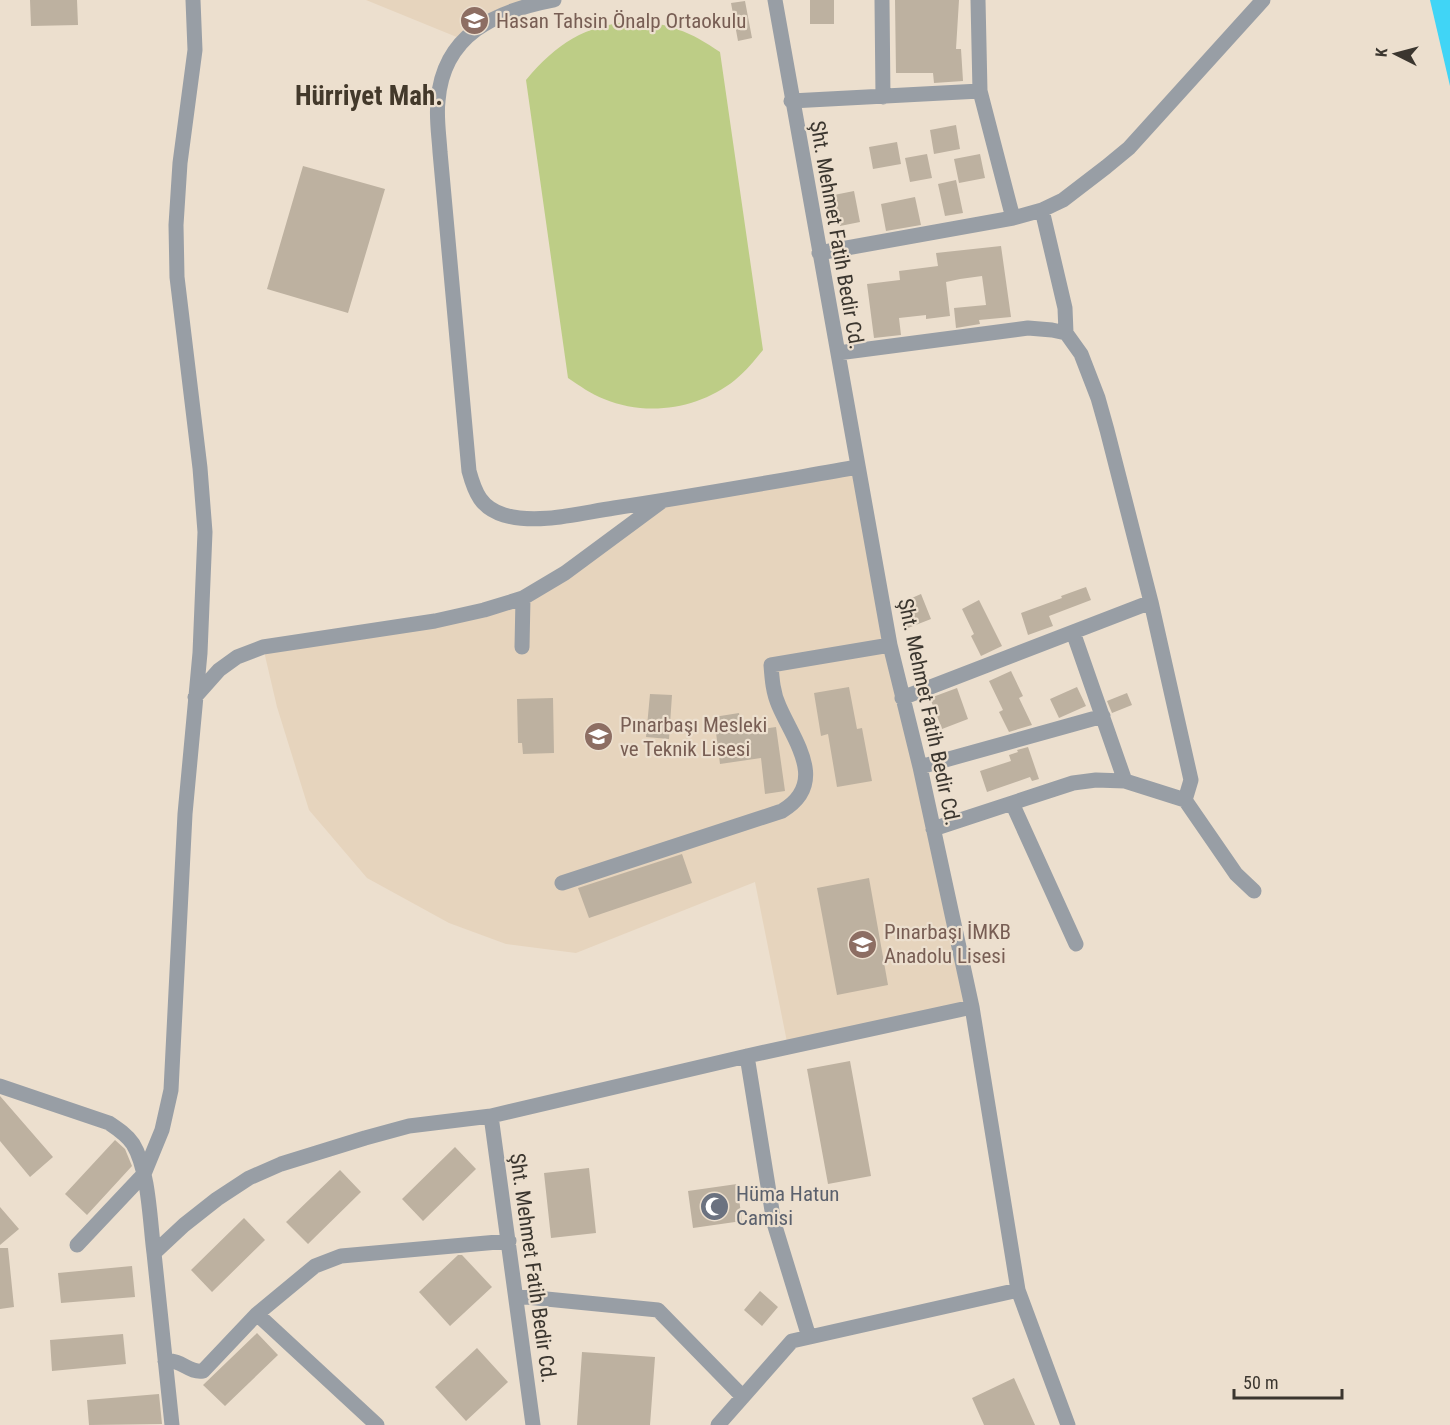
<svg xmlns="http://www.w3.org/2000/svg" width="1450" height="1425" viewBox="0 0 1450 1425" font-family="'Roboto Condensed',sans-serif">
  <rect width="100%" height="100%" fill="#ecdfce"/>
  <path fill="#e6d4bd" d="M366,0H554L464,40Z
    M858,467L972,1007L788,1047L755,882L576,953L506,944L449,923L367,878L309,810L277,707L263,647L523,598L661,501Z"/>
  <path fill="#bdcd86" d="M633,21C669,23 691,32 720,52L763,350C754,361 746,371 735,380C699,409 647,417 604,399C591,394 580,386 568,378L526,80C557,43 584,26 633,21Z"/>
  <path fill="#40d5f6" d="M1430,0H1450V86Z"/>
  <path fill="#bdb1a0" d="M30,0H77L78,25L31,26Z
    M810,0H834V24H810Z
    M895,0H959L956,49H961L963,81L934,83L933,73H896Z
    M745,1L752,38L738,41L731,3Z
    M956,125L960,149L934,154L930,130Z
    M897,142L901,164L873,169L869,147Z
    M927,154L932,178L910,182L905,158Z
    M980,154L985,178L959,183L954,159Z
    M303,166L385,189L348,313L267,289Z
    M956,180L963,213L945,216L938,184Z
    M854,191L860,222L840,226L834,195Z
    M915,197L921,225L886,231L881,204Z
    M1001,246L1011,317L979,320L980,324L956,328L954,308L986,305L982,276L960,279L946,282L950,316L926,319V315L899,318L901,335L874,338L867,284L900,280L899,271L938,266L936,253Z
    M1086,587L1091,600L1049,616L1053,626L1028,635L1021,613L1062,598L1061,596Z
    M921,594L931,619L908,628L898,604Z
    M979,600L1002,646L981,656L971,636L974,634L962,609Z
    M1011,671L1023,696L1019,698L1032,725L1009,732L999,712L1003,710L989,681Z
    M849,687L857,729L862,728L872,781L837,787L828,734L821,736L814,693Z
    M1077,687L1086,706L1059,718L1050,699Z
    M957,688L968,719L942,729L930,698Z
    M1127,693L1132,705L1112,713L1107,701Z
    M650,694L672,695L669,739L646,737Z
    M553,698L554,753L523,754L522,743H518L517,699Z
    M739,713L741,732L776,727L785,791L765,794L761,758L720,764L714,717Z
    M1028,747L1039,779L1032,781L1030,777L987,792L980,771L1011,761L1009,755L1018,752L1017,750Z
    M682,854L692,883L589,918L578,888Z
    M869,878L888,985L837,995L817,888Z
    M850,1061L871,1176L828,1184L807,1069Z
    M0,1096L53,1157L30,1177L0,1141Z
    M115,1140L125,1149L132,1166L87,1215L65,1194Z
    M455,1147L476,1169L423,1221L402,1199Z
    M589,1168L596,1233L551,1238L544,1173Z
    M340,1170L361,1192L308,1244L286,1222Z
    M737,1184L742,1221L693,1228L688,1191Z
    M0,1207L19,1229L0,1245Z
    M244,1218L265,1240L212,1292L191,1270Z
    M0,1248H8L14,1307L0,1309Z
    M458,1255H462L492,1287L450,1326L419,1292Z
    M132,1266L135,1297L61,1303L58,1273Z
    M760,1291L778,1307L762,1326L744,1310Z
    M257,1333L278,1355L225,1406L203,1385Z
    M123,1334L126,1364L52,1371L50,1340Z
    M477,1348L508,1382L466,1421L435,1387Z
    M582,1352L655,1357L650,1425H577Z
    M1014,1378L1035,1425H984L972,1398Z
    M159,1394L162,1424L89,1425L87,1400Z"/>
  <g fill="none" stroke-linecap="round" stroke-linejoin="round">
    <path stroke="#989ea5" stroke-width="15" d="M554,0C496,11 443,34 438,101C436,117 439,135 440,152L469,471C475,493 481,508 504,515C538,525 580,513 614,508C695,496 777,481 858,467
      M775,0L890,645L920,767L972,1007L1018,1290L1068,1425
      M882,0L883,97
      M978,0L980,91L1013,218
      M791,101L980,91
      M1042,210L1065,308L1066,333
      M819,253L1013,218L1042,210L1063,200L1106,167L1129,148L1263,0
      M838,353L1028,328L1052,330L1066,333L1081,354L1098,398L1107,430L1151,602L902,698
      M1151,602L1191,780L1185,800
      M1073,632L1125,781
      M522,647L523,598
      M195,697L219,670L237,657L263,647L435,621L484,610L523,598L565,573L661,502
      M920,767L1103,716
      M1012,803L1076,944
      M933,829L1073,783L1096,780L1125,781L1185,800L1236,874L1254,891
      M562,883L782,811C829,783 794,741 779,706C773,693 772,679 771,665L890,645
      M747,1056L774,1223L809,1337
      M0,1086L109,1123C118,1129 127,1135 133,1144C149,1170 150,1223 154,1253
      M491,1116L533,1425
      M77,1245L144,1174L162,1130L171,1090L185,814L200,653L205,532L200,468L177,277L176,225L180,163L195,50L193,0
      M516,1296L658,1310L743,1397
      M165,1361C182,1359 188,1373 203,1371L257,1314
      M172,1425L154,1253L184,1225L217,1199L249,1178L281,1164L365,1138L409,1126L491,1116L747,1056L972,1007
      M377,1425L257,1314L315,1266L341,1256L509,1241
      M718,1425L792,1341L1018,1290"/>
  </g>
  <defs>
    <symbol id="school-disc" viewBox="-11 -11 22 22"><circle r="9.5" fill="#8d6e63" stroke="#ecdfce"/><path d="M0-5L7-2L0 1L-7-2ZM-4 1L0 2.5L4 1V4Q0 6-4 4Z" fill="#fff"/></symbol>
    <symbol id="mosque-disc" viewBox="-11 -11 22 22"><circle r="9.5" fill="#6b7280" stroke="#ecdfce"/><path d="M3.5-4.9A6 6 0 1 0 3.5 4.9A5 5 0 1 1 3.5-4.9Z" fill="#fff"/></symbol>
  </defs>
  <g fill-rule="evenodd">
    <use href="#school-disc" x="458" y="4" width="33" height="33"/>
    <use href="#school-disc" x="582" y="720" width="33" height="33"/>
    <use href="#school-disc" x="846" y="928" width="33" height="33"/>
    <use href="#mosque-disc" x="698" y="1190" width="33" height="33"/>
  </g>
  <g text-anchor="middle" stroke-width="4.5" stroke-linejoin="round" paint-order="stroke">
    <g font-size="21" fill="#785e54" stroke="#ecdfce" text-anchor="start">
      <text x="496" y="28">Hasan Tahsin Önalp Ortaokulu</text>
      <text x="620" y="732">Pınarbaşı Mesleki<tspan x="620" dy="24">ve Teknik Lisesi</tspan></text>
      <text x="884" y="939">Pınarbaşı İMKB<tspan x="884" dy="24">Anadolu Lisesi</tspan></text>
    </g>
    <g font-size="21" fill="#3b362f" stroke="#ecdfce">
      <text transform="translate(837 235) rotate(80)" y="7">Şht. Mehmet Fatih Bedir Cd.</text>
      <text transform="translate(929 712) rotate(78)" y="7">Şht. Mehmet Fatih Bedir Cd.</text>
      <text transform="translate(533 1268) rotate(82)" y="7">Şht. Mehmet Fatih Bedir Cd.</text>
    </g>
    <g font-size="21" fill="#5b616d" stroke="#ecdfce" text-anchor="start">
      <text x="736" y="1201">Hüma Hatun<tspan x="736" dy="24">Camisi</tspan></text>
    </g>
    <g font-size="27" font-weight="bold" fill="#43392b" stroke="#ecdfce">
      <text x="369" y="105">Hürriyet Mah.</text>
    </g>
  </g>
  <g transform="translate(1396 54) rotate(276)" stroke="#ecdfce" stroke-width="4.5" paint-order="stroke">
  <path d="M0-4.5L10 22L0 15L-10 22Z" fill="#3b362f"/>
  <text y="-9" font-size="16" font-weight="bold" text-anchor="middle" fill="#3b362f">K</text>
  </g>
  <path d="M1234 1389v9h108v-9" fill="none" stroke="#3b362f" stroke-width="3"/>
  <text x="1243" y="1389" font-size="18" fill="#3b362f" stroke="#ecdfce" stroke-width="4.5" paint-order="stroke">50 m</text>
</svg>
